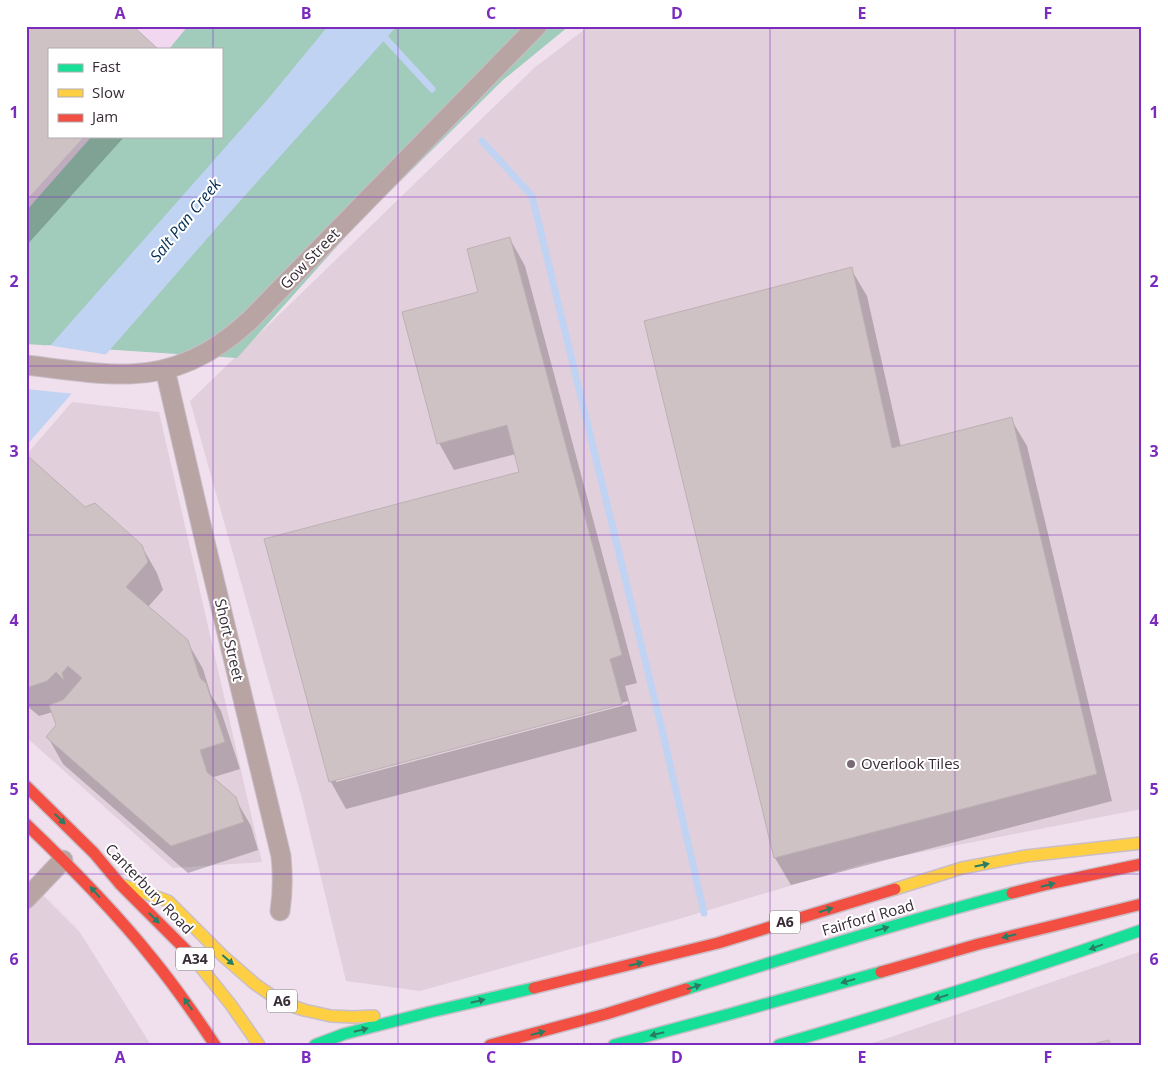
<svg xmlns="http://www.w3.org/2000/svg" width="1168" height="1071" viewBox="0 0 1168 1071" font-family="'Open Sans',sans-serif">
  <rect width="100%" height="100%" fill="#f0e0ee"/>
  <path fill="#f1d7ef" d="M26,26H178L186,29L169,49H49V136H92L26,211Z"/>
  <path fill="#e1cfdb" d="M589,26H1142V809L866,863L679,919L420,991L346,981L302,799L190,401L534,68Z
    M72,402L159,412L262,862L173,868L26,737V455Z
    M26,878L79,931L151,1045H26Z
    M1142,951V1045H866L885,1039Z"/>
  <path fill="#a1cbba" d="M188,26H569L503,80L356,225L237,358L26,344V211L92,136H221V49H169Z"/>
  <path fill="#c0d3f2" d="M328,26H397L232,210L26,446V373L268,99Z"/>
  <path fill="#f0e0ee" d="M47,345L109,355L75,394L26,389V369Z"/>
  <path fill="#0003" fill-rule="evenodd" d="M26,26L49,49V136H125L26,246Z
    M510,239L525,266L637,683L625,686L637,731L346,809L331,782L266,540L521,472L516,454L454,470L439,443L480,292ZM628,701L629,704L336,782V779Z
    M851,269L867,296L901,447L1011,419L1027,446L1112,801L791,885L775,858L646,322Z
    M26,462L85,508L141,545L157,573L163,590L148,607L187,641L203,669L211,695L221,711L240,769L214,777L215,781L235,798L251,826L258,850L188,873L63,764L48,737L58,725L53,712L39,716L26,705Z"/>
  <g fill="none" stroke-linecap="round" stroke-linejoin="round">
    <path stroke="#c0d3f2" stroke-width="7" d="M374,26L432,89
      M482,141L532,196L663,734L704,913"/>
  </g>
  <path fill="#cfc2c5" stroke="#bdb0b3" d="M26,26H133L158,49H49V136H85L26,201Z
    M510,237L622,655L610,659L622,704L329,782L264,539L519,472L507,425L437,444L402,312L478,292L467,249Z
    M852,267L892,448L1012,417L1097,774L774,858L644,321Z
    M29,457L85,507L95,503L142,545L148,562L126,587L188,640L200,678L206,683L225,742L200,750L207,772L236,797L244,822L171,846L46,737L56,725L49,705L63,700L82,678L68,666L62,673L64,680L56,672L47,681L26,688V460Z
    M1109,1040L1110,1045H1088Z"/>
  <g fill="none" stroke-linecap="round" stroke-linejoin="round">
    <defs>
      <path id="street" d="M26,365C60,369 96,375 130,374C176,373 217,351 250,320L537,26
        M165,369L206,546L281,856C283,876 283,892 280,911
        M26,899L63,860"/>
      <path id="fast" d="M686,989C794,955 902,922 1012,893
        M315,1045L344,1034L430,1012L534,988
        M614,1045L730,1014L881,972
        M779,1045C901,1010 1022,972 1142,930"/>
      <path id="slow" d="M120,884L168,901L223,956L255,984L274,997L292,1006L304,1010L331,1016L353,1017L374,1016
        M895,889L962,868L1026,856L1142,843
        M199,965L231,1005L259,1045"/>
      <path id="jam" d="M26,786L94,853L120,884L194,958L199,965
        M26,824C70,866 114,910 152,958C175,986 195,1015 215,1045
        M1012,893L1048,884L1142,864
        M881,972L979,944L1142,904
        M534,988L718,943L895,889
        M490,1045L606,1014L686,989"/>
    </defs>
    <use href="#street" stroke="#c9bec8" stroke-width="21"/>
    <use href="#fast" stroke="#c9bec8" stroke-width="14"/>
    <use href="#slow" stroke="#c9bec8" stroke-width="14"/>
    <use href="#jam" stroke="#c9bec8" stroke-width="14"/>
    <use href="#street" stroke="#b9a4a4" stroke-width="19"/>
    <use href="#fast" stroke="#16e098" stroke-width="11"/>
    <use href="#slow" stroke="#ffcf43" stroke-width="11"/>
    <use href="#jam" stroke="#f24e42" stroke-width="11"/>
  </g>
  <defs><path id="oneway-solid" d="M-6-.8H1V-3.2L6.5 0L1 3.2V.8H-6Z" transform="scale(1.25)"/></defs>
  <g fill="#287d62">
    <use href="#oneway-solid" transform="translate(60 819) rotate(45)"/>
    <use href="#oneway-solid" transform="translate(982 865) rotate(-11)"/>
    <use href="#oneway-solid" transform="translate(1048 885) rotate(-14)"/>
    <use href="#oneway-solid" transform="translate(95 892) rotate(-132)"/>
    <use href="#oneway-solid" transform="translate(826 910) rotate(-17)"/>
    <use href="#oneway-solid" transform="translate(154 918) rotate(45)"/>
    <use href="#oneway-solid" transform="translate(882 929) rotate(-16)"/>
    <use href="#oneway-solid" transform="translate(1009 936) rotate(166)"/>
    <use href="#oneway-solid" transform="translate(1096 947) rotate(160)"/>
    <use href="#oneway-solid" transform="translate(228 960) rotate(41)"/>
    <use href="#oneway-solid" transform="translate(636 964) rotate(-14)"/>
    <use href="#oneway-solid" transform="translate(848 981) rotate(164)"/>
    <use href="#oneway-solid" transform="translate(694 987) rotate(-18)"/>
    <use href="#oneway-solid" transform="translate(941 997) rotate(163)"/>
    <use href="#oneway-solid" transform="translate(478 1001) rotate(-13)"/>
    <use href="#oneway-solid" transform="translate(188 1004) rotate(-125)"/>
    <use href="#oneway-solid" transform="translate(361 1030) rotate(-14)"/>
    <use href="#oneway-solid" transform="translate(538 1033) rotate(-15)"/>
    <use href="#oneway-solid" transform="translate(657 1034) rotate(166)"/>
  </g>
  <path fill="none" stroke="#7b2cbf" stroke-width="1" stroke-opacity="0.55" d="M213,26V49M398,26V1045M584,26V1045M770,26V1045M955,26V1045M213,136V1045M26,197H1142M26,366H1142M26,535H1142M26,705H1142M26,874H1142"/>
  <circle fill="#786b76" stroke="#fff" stroke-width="2" cx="851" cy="764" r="5"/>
  <g text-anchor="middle" stroke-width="4" stroke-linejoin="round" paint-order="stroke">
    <g fill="#fff" stroke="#736b72" stroke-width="1">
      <rect x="770" y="910.5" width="30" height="23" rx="4"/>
      <rect x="176" y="947.5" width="38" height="23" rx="4"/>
      <rect x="267" y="989.5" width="30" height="23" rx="4"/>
    </g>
    <g font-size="14" font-weight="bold" fill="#372c36">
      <text x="785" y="927">A6</text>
      <text x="195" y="964">A34</text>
      <text x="282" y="1006">A6</text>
    </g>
    <g font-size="15" fill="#372c36" stroke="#fff">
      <text transform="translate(310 259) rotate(-46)" y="5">Gow Street</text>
      <text transform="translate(229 640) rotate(77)" y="5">Short Street</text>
      <text transform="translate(149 889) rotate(46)" y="5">Canterbury Road</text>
      <text transform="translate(868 918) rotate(-16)" y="5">Fairford Road</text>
    </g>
    <g font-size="15" fill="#372c36" stroke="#fff" text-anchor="start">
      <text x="861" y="769">Overlook Tiles</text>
    </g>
    <g font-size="16" font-style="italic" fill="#052f56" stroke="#fff">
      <text transform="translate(185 220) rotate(-51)" y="6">Salt Pan Creek</text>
    </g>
  </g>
  <rect width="1168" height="1071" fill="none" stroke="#ffffff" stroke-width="55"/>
  <rect x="48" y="48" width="175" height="90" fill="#ffffff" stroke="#afabaf"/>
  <rect x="58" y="64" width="25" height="8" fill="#16e098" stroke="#afabaf"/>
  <text x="92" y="72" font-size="15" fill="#372c36">Fast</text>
  <rect x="58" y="89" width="25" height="8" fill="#ffcf43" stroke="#afabaf"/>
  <text x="92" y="98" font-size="15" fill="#372c36">Slow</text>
  <rect x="58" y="114" width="25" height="8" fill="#f24e42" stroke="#afabaf"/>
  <text x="92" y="122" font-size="15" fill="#372c36">Jam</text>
  <rect x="28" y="28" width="1112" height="1016" fill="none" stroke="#7b2cbf" stroke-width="2"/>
  <g font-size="16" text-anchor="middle" font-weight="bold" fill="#7b2cbf">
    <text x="120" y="19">A</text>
    <text x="306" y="19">B</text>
    <text x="491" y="19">C</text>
    <text x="677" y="19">D</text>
    <text x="862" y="19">E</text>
    <text x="1048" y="19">F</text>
    <text x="14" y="118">1</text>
    <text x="1154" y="118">1</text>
    <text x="14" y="287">2</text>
    <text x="1154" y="287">2</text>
    <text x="14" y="457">3</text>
    <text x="1154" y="457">3</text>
    <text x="14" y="626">4</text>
    <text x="1154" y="626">4</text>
    <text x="14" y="795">5</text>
    <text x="1154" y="795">5</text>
    <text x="14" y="965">6</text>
    <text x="1154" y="965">6</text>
    <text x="120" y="1063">A</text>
    <text x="306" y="1063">B</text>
    <text x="491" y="1063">C</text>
    <text x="677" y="1063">D</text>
    <text x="862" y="1063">E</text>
    <text x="1048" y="1063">F</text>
  </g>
</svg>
